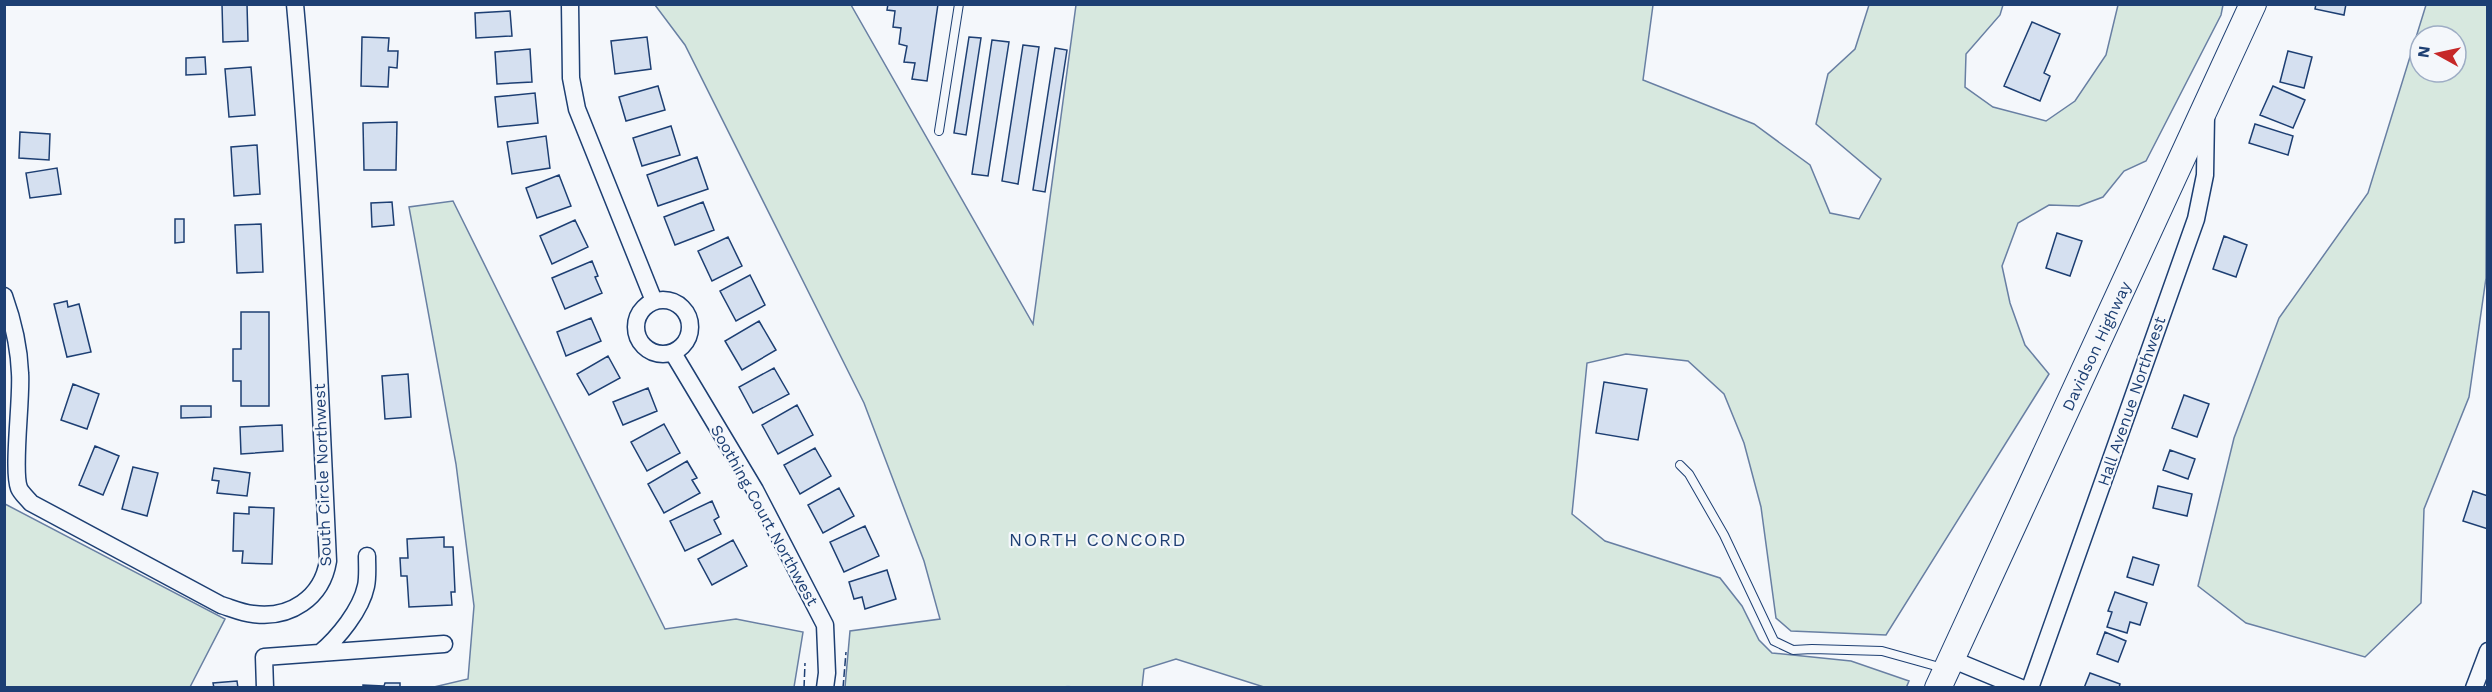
<svg xmlns="http://www.w3.org/2000/svg" width="2492" height="692" viewBox="0 0 2492 692" font-family="'Work Sans',sans-serif">
  <rect width="100%" height="100%" fill="#f4f7fb"/>
  <path fill="#d7e8df" stroke="#687fa3" stroke-width="1.5" fill-rule="evenodd" d="M655,5H851L1033,324L1076,5H1653L1643,80L1754,124L1810,165L1830,213L1859,219L1881,179L1816,124L1828,74L1855,49L1869,5H2003L2000,15L1966,54L1965,87L1993,107L2046,121L2075,101L2106,55L2118,5H2223L2221,15L2146,161L2124,171L2103,197L2079,206L2049,205L2018,223L2002,266L2010,303L2025,345L2049,374L1886,635L1791,631L1776,618L1761,507L1744,443L1724,394L1688,361L1626,354L1587,363L1572,514L1605,541L1720,578L1742,606L1759,640L1772,653L1851,661L1909,681L1906,688H1267L1176,659L1144,669L1142,687H845L850,631L940,619L924,561L864,403L685,45Z
    M2426,5H2487L2486,278L2469,397L2424,509L2421,603L2365,657L2246,623L2198,586L2234,438L2279,318L2368,193ZM2420,36H2456V72H2420Z
    M453,201L665,629L736,619L803,632L794,687H434L468,679L474,606L456,464L409,207Z
    M5,504L225,619L190,687H5Z"/>
  <g fill="none" stroke-linecap="round" stroke-linejoin="round">
    <path stroke="#bed0e5" stroke-width="5" d="M1067,688H1069"/>
  </g>
  <path fill="#d5e0f0" stroke="#1d3f73" stroke-width="1.5" d="M222,4H247L248,41L223,42Z
    M888,4H938L927,81L912,79L915,63L904,62L907,46L899,44L901,28L893,27L895,11L887,10Z
    M2316,4H2346L2344,15L2315,9Z
    M510,11L512,36L476,38L475,13Z
    M2032,22L2060,34L2044,73L2050,76L2040,101L2004,86Z
    M362,37L389,38L388,51H398L397,68L389,67L388,87L361,86Z
    M647,37L651,69L615,74L611,41Z
    M969,37L981,38L966,135L954,133Z
    M992,40L1009,42L988,176L972,174Z
    M1023,45L1039,47L1018,184L1002,181Z
    M1055,48L1067,50L1045,192L1033,190Z
    M530,49L532,82L497,84L495,52Z
    M2288,51L2312,57L2304,88L2280,82Z
    M205,57L206,74L186,75V58Z
    M251,67L255,115L229,117L225,69Z
    M658,86L665,110L626,121L619,97Z
    M2273,86L2305,100L2293,128L2260,115Z
    M535,93L538,123L498,127L495,97Z
    M397,122L396,170H364L363,123Z
    M2255,124L2293,136L2288,155L2249,143Z
    M671,126L680,155L642,166L633,138Z
    M20,132L50,134L49,160L19,158Z
    M546,136L550,168L512,174L507,142Z
    M257,145L260,194L234,196L231,147Z
    M697,157L708,189L658,206L647,175Z
    M57,168L61,194L30,198L26,173Z
    M559,175L571,206L537,218L526,188Z
    M392,202L394,225L372,227L371,203Z
    M703,202L714,230L675,245L664,217Z
    M175,219H184V242L175,243Z
    M575,220L588,247L552,264L540,236Z
    M261,224L263,272L237,273L235,225Z
    M2057,233L2082,241L2070,276L2046,268Z
    M2224,236L2247,245L2236,277L2213,269Z
    M728,237L742,266L712,281L698,251Z
    M592,261L598,276L595,277L602,293L565,309L552,278Z
    M750,275L765,305L736,321L720,291Z
    M67,301L68,307L79,304L91,352L67,357L54,304Z
    M241,312H269V406H241V381H233V349H241Z
    M591,318L601,341L566,356L557,332Z
    M759,321L776,350L742,370L725,341Z
    M608,356L620,378L589,395L577,374Z
    M774,368L789,394L753,413L739,387Z
    M408,374L411,417L385,419L382,376Z
    M1604,382L1647,389L1638,440L1596,433Z
    M73,384L99,394L87,429L61,420Z
    M648,388L657,411L623,425L613,402Z
    M2184,395L2209,404L2197,437L2172,428Z
    M797,405L813,435L778,454L762,425Z
    M181,406H211V417L181,418Z
    M664,424L680,453L647,471L631,442Z
    M282,425L283,451L241,454L240,427Z
    M95,446L119,456L103,495L79,485Z
    M815,448L831,476L800,494L784,465Z
    M2170,450L2195,459L2188,479L2163,470Z
    M687,461L697,478L692,480L700,493L664,513L648,484Z
    M133,467L158,473L147,516L122,509Z
    M214,468L250,473L247,496L217,493L219,481L212,480Z
    M2158,486L2192,494L2187,516L2153,508Z
    M839,488L854,516L823,533L808,505Z
    M2473,491L2488,496V529L2463,521Z
    M712,501L719,517L714,520L721,534L685,551L670,521Z
    M249,507L274,508L272,564L242,563L243,551H233L234,513L249,514Z
    M865,526L879,556L844,572L830,542Z
    M444,537V547H453L455,592H451L452,605L409,607L407,576H401L400,558H408L407,539Z
    M733,540L747,566L712,585L698,559Z
    M2133,557L2159,565L2153,585L2127,577Z
    M887,570L896,599L865,609L862,597L854,599L849,582Z
    M2115,592L2147,603L2140,625L2130,622L2127,633L2107,627L2112,612L2108,611Z
    M2105,632L2126,641L2118,662L2097,654Z
    M2090,673L2120,684L2119,688H2084Z
    M237,681L238,688H214L213,683Z
    M385,683H400V688H363V685L384,686Z"/>
  <g fill="none" stroke-linecap="round" stroke-linejoin="round">
    <defs>
      <path id="lane" d="M939,131L959,4
        M1680,465L1689,474L1724,535L1774,641L1793,650L1812,649L1882,651L1943,668"/>
      <path id="street" d="M570,4L571,78L577,109L654,301
        M4,296C13,321 19,347 20,373C22,398 12,470 19,488C21,493 27,498 31,503L221,605C231,608 242,613 253,614C290,619 322,598 328,561C319,376 312,190 295,4
        M636 327a27 27 0 1 1 54 0a27 27 0 1 1-54 0Z
        M673,353L755,490L825,625L827,673L825,688
        M320,653C338,638 361,610 366,586C368,577 367,566 367,556
        M1951,659L2021,688
        M265,688L264,657L444,644
        M2030,688L2196,219L2205,175L2206,115
        M2474,688L2488,651"/>
      <path id="primary" d="M1938,688L2253,4"/>
    </defs>
    <use href="#lane" stroke="#1d3f73" stroke-width="10"/>
    <use href="#street" stroke="#1d3f73" stroke-width="19"/>
    <use href="#primary" stroke="#1d3f73" stroke-width="28"/>
    <use href="#lane" stroke="#f4f7fb" stroke-width="8"/>
    <use href="#street" stroke="#f4f7fb" stroke-width="16"/>
    <use href="#primary" stroke="#f4f7fb" stroke-width="26"/>
    <path stroke="#1d3f73" stroke-width="1.5" stroke-dasharray="8 3" stroke-linecap="butt" d="M804,688L805,663
      M843,688L846,652"/>
  </g>
  <g text-anchor="middle" stroke-width="4.5" stroke-linejoin="round" paint-order="stroke">
    <g font-size="16" fill="#1d3f73" stroke="#f4f7fb">
      <text transform="translate(2096 346) rotate(-65)" y="6">Davidson Highway</text>
      <text transform="translate(2131 401) rotate(-71)" y="6">Hall Avenue Northwest</text>
      <text transform="translate(322 475) rotate(-92)" y="6">South Circle Northwest</text>
      <text transform="translate(765 515) rotate(61)" y="6">Soothing Court Northwest</text>
    </g>
    <g font-size="18" letter-spacing="1.5" fill="#1d3f73" stroke="#f4f7fb">
      <text x="1098" y="546">NORTH CONCORD</text>
    </g>
  </g>
  <rect width="2492" height="692" fill="none" stroke="#1d3f73" stroke-width="12"/>
  <g transform="translate(2438 54) rotate(278)"><circle r="28" fill="#f4f7fb" stroke="#9eadc5" stroke-width="1.5"/>
  <path d="M0-4.5L10 22L0 15L-10 22Z" fill="#c62828"/>
  <text y="-9" font-size="16" font-weight="bold" text-anchor="middle" fill="#1d3f73">N</text>
  </g>
</svg>
